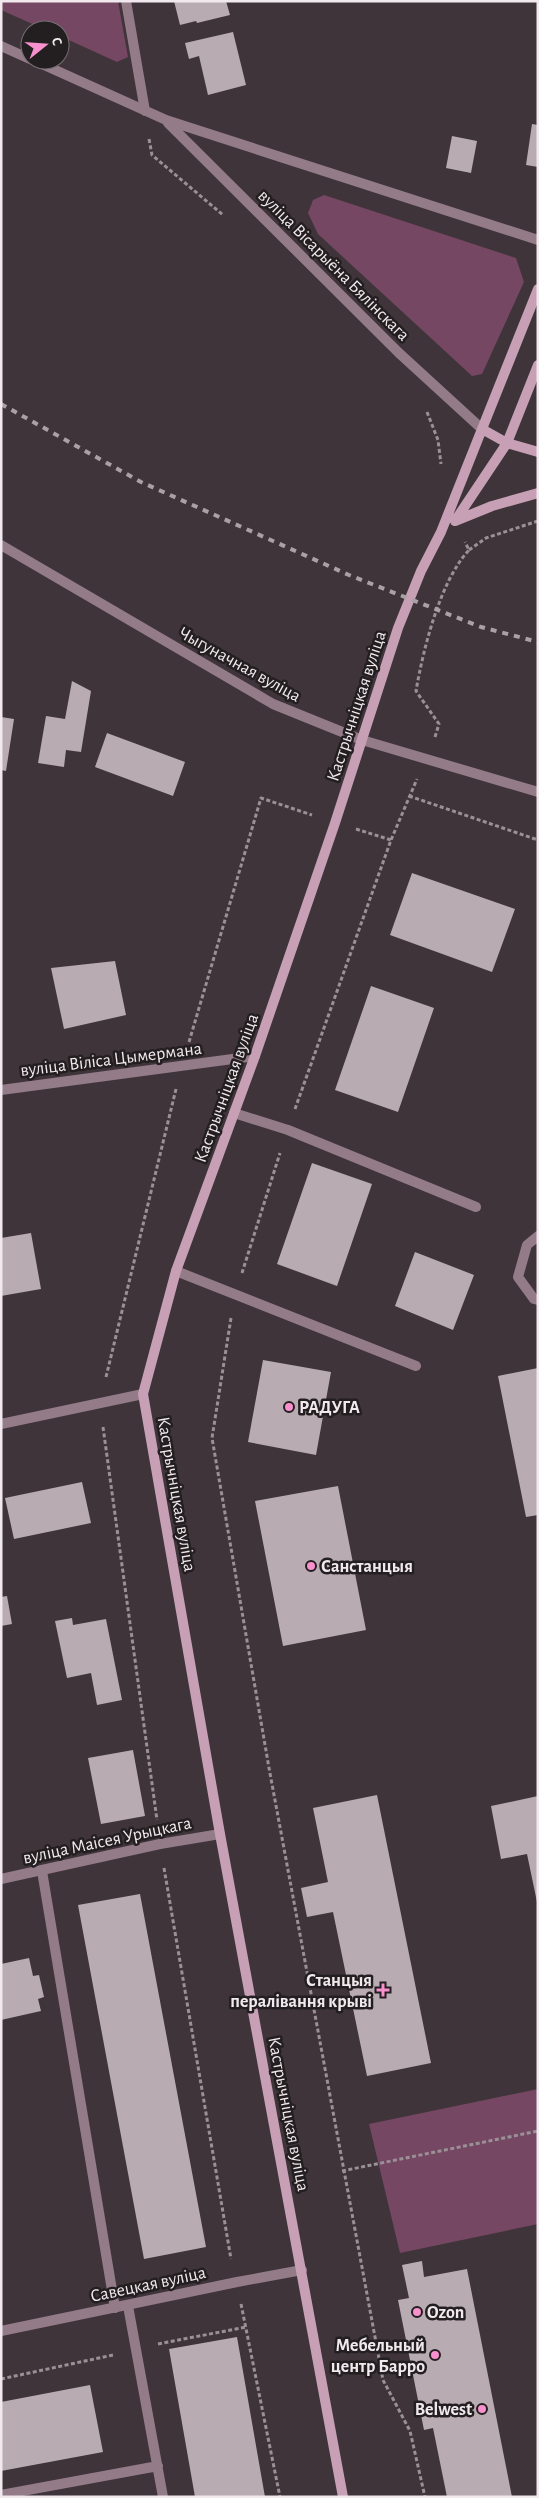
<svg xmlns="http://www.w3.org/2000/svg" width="539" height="2498" viewBox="0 0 539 2498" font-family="'Alegreya Sans',sans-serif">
  <rect width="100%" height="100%" fill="#3f343a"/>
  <path fill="#754762" d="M1,1H118L128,57L117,62L60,36V30H46L1,10Z
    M324,195L516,258L524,282L482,374L472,376L318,234L308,213L313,200Z
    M538,2089V2224L400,2253L369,2124Z"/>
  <path fill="#b9abb2" d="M174,1H226L230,15L197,23L196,21L180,25Z
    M233,32L246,85L208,95L199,56L189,59L185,43Z
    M532,124L538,125V167L526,165Z
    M452,136L477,141L471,173L446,168Z
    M72,681L91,691L81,752L66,750L64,767L38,763L46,716L65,719Z
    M1,717L14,719L6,771L1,770Z
    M107,733L185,762L173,796L95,767Z
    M412,873L515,909L492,972L390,935Z
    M115,961L126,1015L64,1029L51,968Z
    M371,986L434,1008L398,1112L335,1090Z
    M312,1163L372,1184L337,1286L277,1264Z
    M31,1233L41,1289L1,1296V1238Z
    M415,1252L474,1275L453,1330L395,1306Z
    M263,1360L331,1372L316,1455L248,1442Z
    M538,1368V1515L526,1517L498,1376Z
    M82,1482L91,1523L14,1539L5,1498Z
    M338,1486L366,1630L283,1646L255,1501Z
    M7,1596L12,1624L1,1626V1597Z
    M72,1618L73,1625L106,1619L122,1700L97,1705L91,1673L67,1678L55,1621Z
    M133,1750L145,1816L101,1824L88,1758Z
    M377,1795L431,2063L367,2076L333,1912L307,1917L301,1888L328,1882L313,1808Z
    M538,1796V1901L537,1902L527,1854L501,1859L491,1806Z
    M140,1894L206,2247L144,2259L78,1905Z
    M29,1958L33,1976L39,1975L44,1997L38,1999L41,2011L1,2020V1964Z
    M422,2261L424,2277L467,2269L512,2497H447L433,2428L424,2430L398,2300L409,2298L402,2265Z
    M237,2337L265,2497H195L169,2349Z
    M90,2385L103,2452L1,2471V2402Z"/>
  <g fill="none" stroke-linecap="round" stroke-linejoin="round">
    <path stroke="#9a9196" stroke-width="3" stroke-dasharray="4 2.5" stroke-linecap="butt" d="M149,139L152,155L223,215
      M427,412L438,440L441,464
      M469,550L486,538L538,521
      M435,737L439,724L416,691C423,650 440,581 469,550L465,542
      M409,796L538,840
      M356,829L391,840
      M189,1042L261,798L312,815
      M295,1109L391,840L417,779
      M242,1273L280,1153
      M231,1318L212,1438L269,1768L383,2380L410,2431L425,2497
      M106,1377L176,1089
      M103,1427L157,1820
      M164,1868L231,2259
      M342,2171L538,2131
      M241,2304L280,2497
      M158,2344L246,2327
      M1,2379L113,2355"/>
    <path stroke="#937b88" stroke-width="10" d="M234,1113L288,1130L476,1207
      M538,1236L527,1245L518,1277L534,1299L538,1300
      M176,1271L416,1366
      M42,1871L115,2308
      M128,2306L163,2497
      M1,2495L158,2466"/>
    <path stroke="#937b88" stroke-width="10" d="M126,1L145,111
      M1,46L30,59
      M33,60L166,120L538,240
      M168,123L399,353L482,429
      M1,545L273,704L362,740L538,792
      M1,1090L255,1056
      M1,1424L143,1394
      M1,1879L160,1844L220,1834
      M1,2331L237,2282L302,2270"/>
    <path stroke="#c7a0b5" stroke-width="10" d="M538,289L482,429L507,443L538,452
      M455,521L507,443L538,365
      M455,521L492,506L538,493
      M343,2497L220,1834L143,1394L176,1271L255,1056L335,823L398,628L421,571L441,532L482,429"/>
    <path stroke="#aaa1a6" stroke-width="4" stroke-dasharray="6 6" stroke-linecap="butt" d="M1,404L141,482L349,575L481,627L538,642"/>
  </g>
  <g fill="#f790cd" stroke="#231e20" stroke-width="2">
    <circle cx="289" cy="1407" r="5"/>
    <circle cx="311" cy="1566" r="5"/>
    <path d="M380.5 1982.5h5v5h5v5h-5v5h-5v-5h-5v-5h5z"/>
    <circle cx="417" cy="2312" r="5"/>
    <circle cx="435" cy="2355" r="5"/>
    <circle cx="482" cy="2409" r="5"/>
  </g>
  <g text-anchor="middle" stroke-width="5" stroke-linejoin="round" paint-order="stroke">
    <g font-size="18" fill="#f1e9ed" stroke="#231e20">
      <text transform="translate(334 265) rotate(45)" y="6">вуліца Вісарыёна Бялінскага</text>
      <text transform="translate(240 664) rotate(29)" y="6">Чыгуначная вуліца</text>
      <text transform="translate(356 706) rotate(-72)" y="6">Кастрычніцкая вуліца</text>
      <text transform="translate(111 1059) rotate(-7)" y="6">вуліца Віліса Цымермана</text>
      <text transform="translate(226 1088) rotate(-70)" y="6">Кастрычніцкая вуліца</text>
      <text transform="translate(177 1494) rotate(80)" y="6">Кастрычніцкая вуліца</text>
      <text transform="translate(107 1840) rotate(-12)" y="6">вуліца Маісея Урыцкага</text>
      <text transform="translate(289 2114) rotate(79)" y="6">Кастрычніцкая вуліца</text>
      <text transform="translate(148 2284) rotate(-12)" y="6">Савецкая вуліца</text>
    </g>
    <g font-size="18" font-weight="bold" fill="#f1e9ed" stroke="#231e20" text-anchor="start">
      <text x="299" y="1413">РАДУГА</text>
      <text x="321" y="1572">Санстанцыя</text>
      <text x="372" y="1986" text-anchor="end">Станцыя<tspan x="372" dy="21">пералівання крыві</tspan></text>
      <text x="427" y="2318">Ozon</text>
      <text x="425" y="2351" text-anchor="end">Мебельный<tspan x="425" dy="21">центр Барро</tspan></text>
      <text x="472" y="2415" text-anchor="end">Belwest</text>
    </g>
  </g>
  <rect width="539" height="2498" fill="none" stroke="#f1e9ed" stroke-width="5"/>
  <g transform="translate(45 45) rotate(73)"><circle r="24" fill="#231e20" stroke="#756f72"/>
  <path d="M0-4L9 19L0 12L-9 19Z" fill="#f790cd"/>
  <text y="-8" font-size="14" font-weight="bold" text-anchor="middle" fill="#f1e9ed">С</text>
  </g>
</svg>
